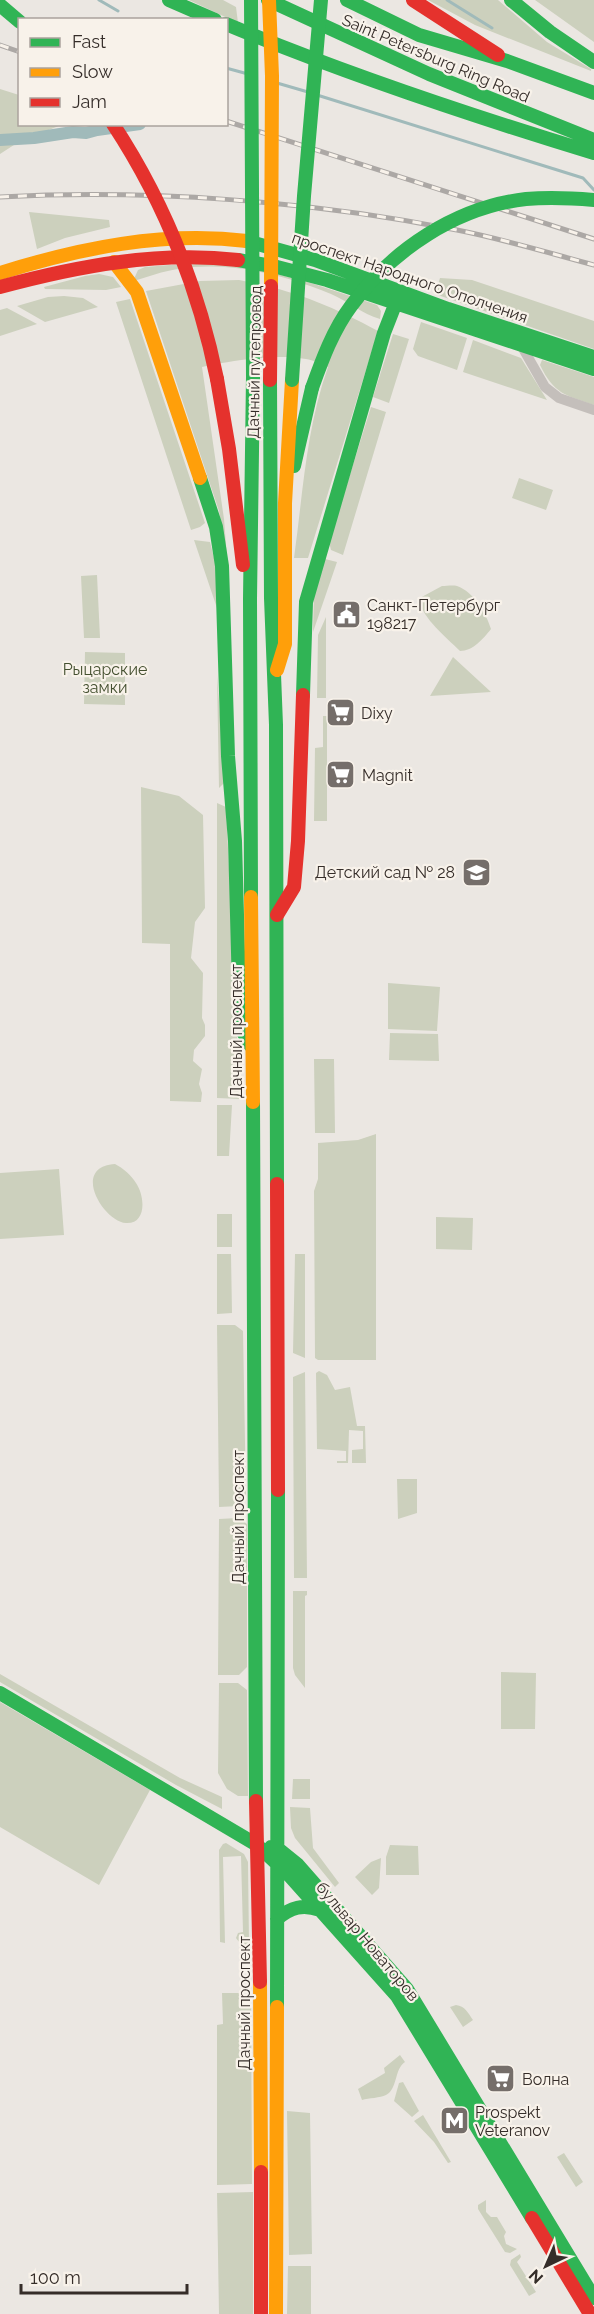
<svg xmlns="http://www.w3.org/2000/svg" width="594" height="2314" viewBox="0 0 594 2314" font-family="Raleway,sans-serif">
  <rect width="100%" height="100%" fill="#ebe7e2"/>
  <path fill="#ccd0bd" d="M189,0H223L236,7L238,23Z
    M428,0H498L547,42L591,69V71L475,25Z
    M535,0H594V42Z
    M0,89L19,95L20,124L61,125L17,143L0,154Z
    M29,212L109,220L110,227L65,238L37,249Z
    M194,263L240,264L314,284L377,305L381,311L380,319C362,314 348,301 331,294C283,274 230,261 178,269C163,271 148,277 133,281L138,270L145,267Z
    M99,274L113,277L121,287L106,290L45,289L44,287L85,276Z
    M440,278L472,280L594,321V349L435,294Z
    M239,280C293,290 330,305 378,331L308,558H294C303,493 306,429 328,367C321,364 313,360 306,359C277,353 230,361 202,367L224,519L227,557L219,511L146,291L200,281Z
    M64,296L83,298L98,307L45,322L17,306L48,297Z
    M130,299L205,523L200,527L191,530L116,302Z
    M7,308L37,324L0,336V310Z
    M421,322L467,338L457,370L418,356L413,349Z
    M393,334L409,339L389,403L373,397Z
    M473,340L521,358L547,400L463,372Z
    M542,360L594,377V405C565,395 554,394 540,365Z
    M371,407L386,412L343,555L331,550L329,542Z
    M519,478L553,490L546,510L512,498Z
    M194,540L210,542L216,566L218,611Z
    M325,559L337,562L313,632L314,592Z
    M97,575L100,638H84L81,576Z
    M442,586C446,586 453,585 457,586C474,592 486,613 491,629C483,639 473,651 460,651C444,635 425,621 418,599Z
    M326,617V698H317L318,635Z
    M85,652L125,653V705L84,704Z
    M453,657L491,692L430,696Z
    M217,675L225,782L219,788Z
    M323,716H327V821H314L315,748L323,747Z
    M141,787L179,796L203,815L205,908L195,922L191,958L203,973L202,1018L205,1025V1036L194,1050L193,1061L202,1069L199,1084L202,1093L201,1102L170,1101V944L142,943Z
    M217,803L226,807L240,1099L217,1098Z
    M388,983L440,987L437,1031L388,1029Z
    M390,1033L438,1034L439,1061L389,1060Z
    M314,1059H334L335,1133H315Z
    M217,1105H232L229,1156H217Z
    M376,1134V1360H318L315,1358L314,1191L318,1179V1143L358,1140Z
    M115,1164C123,1168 131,1175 136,1183C145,1196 147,1224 126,1223C104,1222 70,1167 115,1164Z
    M59,1169L64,1235L0,1239V1173Z
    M217,1214H232V1247H217Z
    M436,1217L473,1218L472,1250L436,1249Z
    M217,1254H231L232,1313L217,1314Z
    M295,1254H305V1358L293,1353Z
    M217,1325H235L243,1331L246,1498L239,1506L219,1507Z
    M319,1371L327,1375L335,1390L350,1387L357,1426H365L366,1463H352V1450L363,1449V1431L349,1430L348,1463H337V1461H346V1451L317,1449L316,1373Z
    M305,1372L307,1578H294L293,1377Z
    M397,1479H417V1513L398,1519Z
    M238,1518L247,1524V1667L239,1675H218L219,1519Z
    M293,1591H307V1595L305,1596V1688L295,1675L293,1668Z
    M501,1672L536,1673L535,1729H501Z
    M0,1674L180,1778L222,1797V1809L176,1785L0,1682Z
    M219,1683H238L247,1690L248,1796H238L227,1789L218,1773Z
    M0,1702L150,1790L99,1885L0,1827Z
    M293,1779H310V1799H292Z
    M290,1807L310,1808L313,1848L339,1883L335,1887L295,1838L291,1828Z
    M226,1843L244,1854L248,1862L249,1944C243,1948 240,1943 236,1938L238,1933L243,1932L241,1856L223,1857L225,1943L220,1942L219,1850L223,1844Z
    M390,1845L418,1846L419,1875H386V1857Z
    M381,1858L379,1888L372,1895L355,1877L371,1862Z
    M222,1993H240V2003L251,2004L252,2184L217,2185V2025L223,2024Z
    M456,2005C465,2006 468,2013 473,2020L463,2027L450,2007Z
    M400,2055L405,2062C394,2069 398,2089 386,2095C380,2098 369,2098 362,2100L358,2089L385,2073L384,2068Z
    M403,2082L419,2111L412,2117L394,2101L399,2083Z
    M287,2111L310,2113L312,2254L289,2255Z
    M423,2115L451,2162L448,2163L434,2142L414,2121Z
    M564,2153L583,2182L576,2187L557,2157Z
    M253,2192V2314H219L217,2193Z
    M486,2200V2212L491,2217H497L506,2232L504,2236L506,2244L517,2249L510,2253L505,2252L478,2209V2205Z
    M520,2254L521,2257L517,2262L536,2292L529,2296L510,2265L511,2260Z
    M288,2266H311V2314H287Z"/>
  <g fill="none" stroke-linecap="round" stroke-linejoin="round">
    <path stroke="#a0baba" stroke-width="3" d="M99,0L118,11
      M447,0L492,28
      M226,68L248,74
      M277,83L308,92
      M317,95L583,178L594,190"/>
    <path stroke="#a0baba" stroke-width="12" d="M0,140L34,138L73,132L86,133L97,130L140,124"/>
    <path stroke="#c4bfbb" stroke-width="10" d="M521,345L545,387L559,398L594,410"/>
    <path stroke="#30b455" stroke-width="14" d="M169,0L215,20
      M268,0L429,74L594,140
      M347,0L419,35L507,61L594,93
      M511,0L550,32L594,62
      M0,5L20,22
      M226,24C346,74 469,115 594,153
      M247,241L315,260L448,309L594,357
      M238,260L277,267L327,280L594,369
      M270,380L271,598L276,725L277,1184
      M294,466L312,388
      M200,478L216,527L222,566L228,756L235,841L239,989L242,1030L251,1046
      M303,695L306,602L384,333L400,292
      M251,897L250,599L253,377
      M253,1102L256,1801
      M0,1693L257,1845L289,1875L397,1996L532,2218
      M271,1847L277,1848L298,1865L407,1989L594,2298
      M277,1919C291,1907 303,1904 320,1910
      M277,2007L278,1490"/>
    <path stroke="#ff9f0a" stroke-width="14" d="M114,262L137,292L200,478
      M0,273C80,248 162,231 247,241
      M277,670L285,644V503L292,380
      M251,897L253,1102
      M260,1982L261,2172
      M276,2314L277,2007"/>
    <path stroke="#e5322d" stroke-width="14" d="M413,0L498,55
      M0,287C78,266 157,251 238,260
      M217,379L229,449L243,565
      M277,915L294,887L298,841L303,695
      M277,1184L278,1490
      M256,1801L260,1982
      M261,2172V2314
      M532,2218L590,2314"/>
    <defs>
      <path id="rail" d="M0,45L20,52
        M226,121L594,239
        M0,197C150,189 310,201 457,230C503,239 549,253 594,265"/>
    </defs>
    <use href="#rail" stroke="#aca8a5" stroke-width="5"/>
    <use href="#rail" stroke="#f8f2ea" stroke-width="3" stroke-dasharray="9" stroke-linecap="butt"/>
    <path stroke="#30b455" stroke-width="14" d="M251,0L253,377
      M292,380L304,196L321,0
      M312,388C322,360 333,330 351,306C392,250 456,207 526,199C549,197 571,198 594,200"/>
    <path stroke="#ff9f0a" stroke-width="14" d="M269,0L272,76L271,286"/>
    <path stroke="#e5322d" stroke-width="14" d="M113,124C165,203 198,286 217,379
      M270,380L271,286"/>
  </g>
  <defs>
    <symbol id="civic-square" viewBox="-11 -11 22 22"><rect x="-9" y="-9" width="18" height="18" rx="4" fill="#756e6a" stroke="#f8f2ea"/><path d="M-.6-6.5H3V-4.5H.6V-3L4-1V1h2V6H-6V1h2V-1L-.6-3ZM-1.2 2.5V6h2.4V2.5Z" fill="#fff"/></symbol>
    <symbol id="supermarket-square" viewBox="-11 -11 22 22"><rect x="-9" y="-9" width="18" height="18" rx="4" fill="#756e6a" stroke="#f8f2ea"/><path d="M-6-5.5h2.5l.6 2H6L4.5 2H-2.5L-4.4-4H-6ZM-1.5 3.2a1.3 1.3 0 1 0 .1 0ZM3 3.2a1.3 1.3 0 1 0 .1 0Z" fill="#fff"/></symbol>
    <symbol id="school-square" viewBox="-11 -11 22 22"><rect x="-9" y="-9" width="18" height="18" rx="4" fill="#756e6a" stroke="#f8f2ea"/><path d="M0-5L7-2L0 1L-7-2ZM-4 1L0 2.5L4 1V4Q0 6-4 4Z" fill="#fff"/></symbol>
    <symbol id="metro-square" viewBox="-11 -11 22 22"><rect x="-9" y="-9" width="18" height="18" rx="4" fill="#756e6a" stroke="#f8f2ea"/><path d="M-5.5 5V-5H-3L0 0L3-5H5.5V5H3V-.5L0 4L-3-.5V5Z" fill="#fff"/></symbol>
  </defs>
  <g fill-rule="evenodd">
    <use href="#civic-square" x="330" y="598" width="33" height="33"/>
    <use href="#supermarket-square" x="324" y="696" width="33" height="33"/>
    <use href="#supermarket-square" x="324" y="758" width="33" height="33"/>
    <use href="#school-square" x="460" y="856" width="33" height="33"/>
    <use href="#supermarket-square" x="484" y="2062" width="33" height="33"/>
    <use href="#metro-square" x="438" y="2104" width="33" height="33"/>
  </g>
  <g text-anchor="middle" stroke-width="4.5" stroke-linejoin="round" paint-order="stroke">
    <g font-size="16" fill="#352d29" stroke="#f8f2ea">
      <text transform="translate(436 58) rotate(23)" y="6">Saint Petersburg Ring Road</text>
      <text transform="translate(410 277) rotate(19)" y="6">проспект Народного Ополчения</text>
      <text transform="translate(254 362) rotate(-89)" y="6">Дачный путепровод</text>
      <text transform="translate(236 1031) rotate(-90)" y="6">Дачный проспект</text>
      <text transform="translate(238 1517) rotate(-90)" y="6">Дачный проспект</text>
      <text transform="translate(368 1941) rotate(50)" y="6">бульвар Новаторов</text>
      <text transform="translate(244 2003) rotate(-90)" y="6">Дачный проспект</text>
    </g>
    <g font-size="16" fill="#352d29" stroke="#f8f2ea" text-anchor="start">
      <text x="367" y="611">Санкт-Петербург<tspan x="367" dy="18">198217</tspan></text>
      <text x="361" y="719">Dixy</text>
      <text x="362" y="781">Magnit</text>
      <text x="455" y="878" text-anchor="end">Детский сад № 28</text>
      <text x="522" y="2085">Волна</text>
      <text x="475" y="2118">Prospekt<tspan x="475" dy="18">Veteranov</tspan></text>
    </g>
    <g font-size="16" fill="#445030" stroke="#f8f2ea">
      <text x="105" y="675">Рыцарские<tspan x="105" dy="18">замки</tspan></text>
    </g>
  </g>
  <rect x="18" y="18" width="210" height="108" fill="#f8f2ea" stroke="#aaa39d" stroke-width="1.5"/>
  <rect x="30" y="38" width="30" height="9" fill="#30b455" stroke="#aaa39d" stroke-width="1.5"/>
  <text x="72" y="48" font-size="18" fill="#352d29">Fast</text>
  <rect x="30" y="68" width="30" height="9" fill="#ff9f0a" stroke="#aaa39d" stroke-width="1.5"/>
  <text x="72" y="78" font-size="18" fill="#352d29">Slow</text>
  <rect x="30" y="98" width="30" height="9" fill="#e5322d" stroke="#aaa39d" stroke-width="1.5"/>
  <text x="72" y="108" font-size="18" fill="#352d29">Jam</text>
  <g transform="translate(546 2266) rotate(224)" stroke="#f8f2ea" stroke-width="4.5" paint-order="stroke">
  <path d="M0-4.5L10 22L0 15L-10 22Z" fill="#352d29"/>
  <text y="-9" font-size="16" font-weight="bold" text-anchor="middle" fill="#352d29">N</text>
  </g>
  <path d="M21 2284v9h166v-9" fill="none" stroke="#352d29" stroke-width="3"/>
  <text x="30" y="2284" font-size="18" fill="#352d29" stroke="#f8f2ea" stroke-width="4.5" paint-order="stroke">100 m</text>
</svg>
